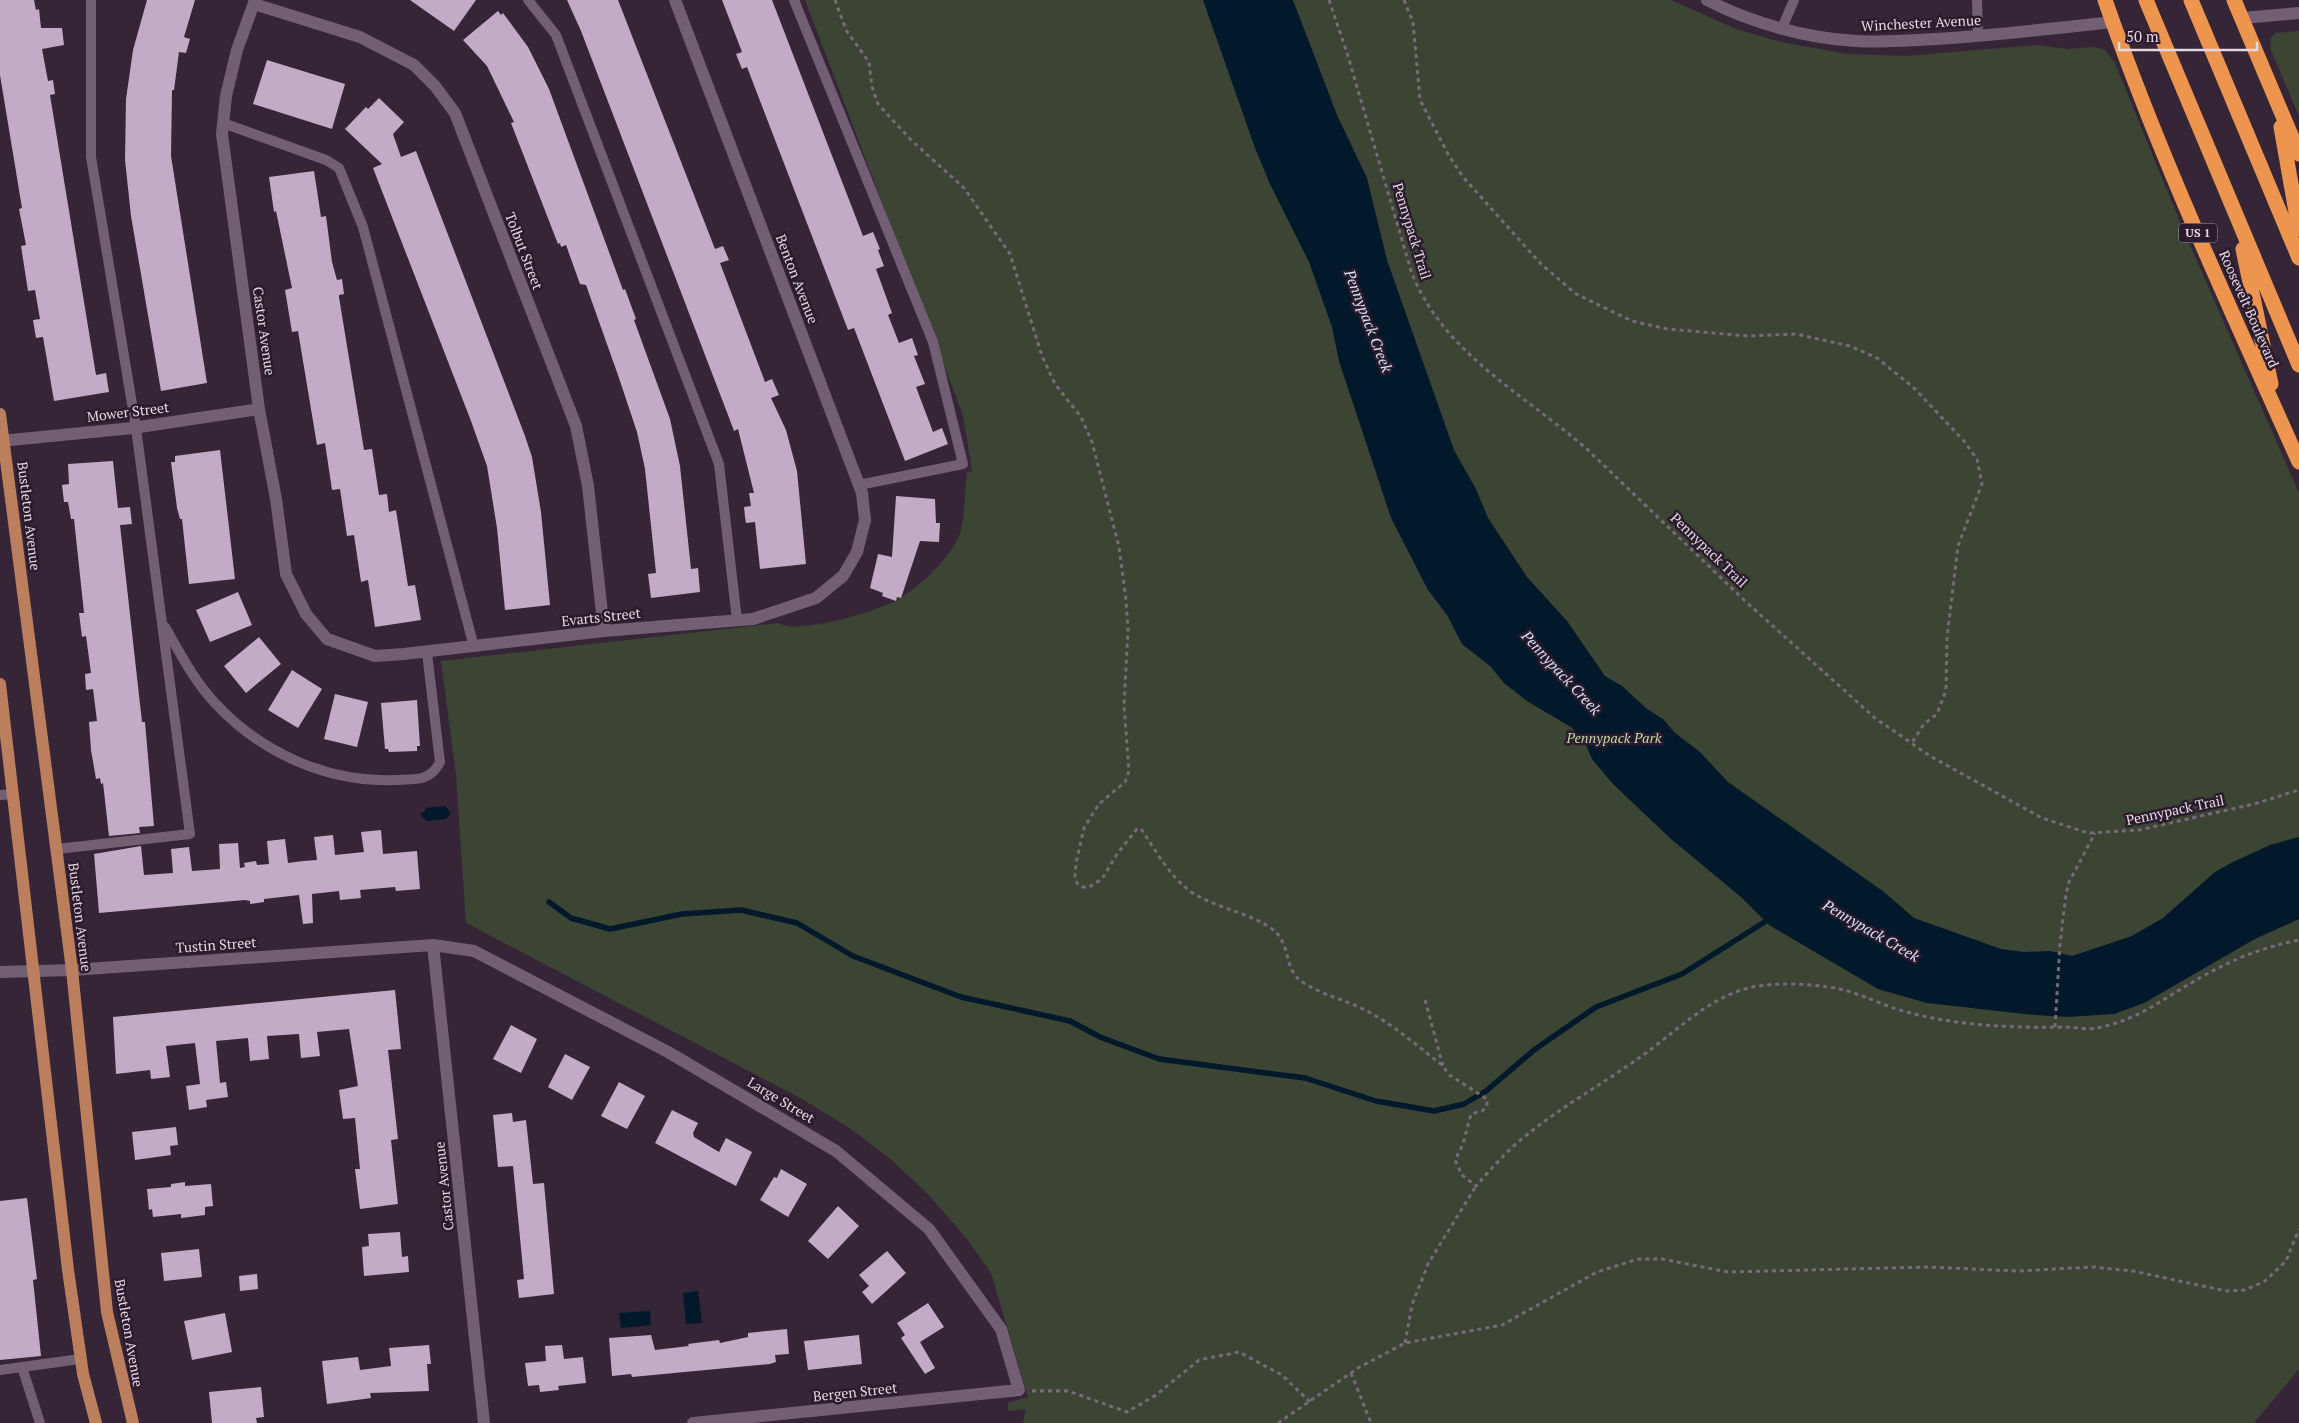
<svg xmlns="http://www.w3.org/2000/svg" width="2299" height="1423" viewBox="0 0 2299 1423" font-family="'PT Serif',serif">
  <rect width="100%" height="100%" fill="#352537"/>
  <path fill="#3c4433" d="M805,0H1671L1736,29L1781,42L1847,54L1906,56L2038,45L2067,49L2092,47L2104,49L2114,61L2185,234L2299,493V1369L2254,1423H1023L1026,1409L1008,1411V1403L1028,1397L991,1273L967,1239L927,1193L889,1158L851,1129L802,1099L466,923L456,775L441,661L778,623C798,635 874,612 895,601C918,588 945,563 957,540C966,523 964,492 967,472L972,471L963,415Z
    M2299,31V116L2270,48L2271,38L2275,33Z"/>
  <path fill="#02182b" d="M1203,0H1293L1337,115L1367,178L1387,260L1454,450L1476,489L1488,518L1527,577L1567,621L1605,676L1622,686L1647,709L1663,719L1675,733L1700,752L1728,782L1884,892L1914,918L2001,949L2024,952L2050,951L2072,956L2132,936L2163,918L2215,872L2233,862L2270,845L2299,837V919L2253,940L2144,1003L2114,1014L2068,1017L2035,1015L1927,1003L1878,989L1769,925L1741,897L1671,839L1613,784L1592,759L1584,741L1571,727L1527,701L1504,683L1490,666L1462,644L1447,615L1428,590L1391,518L1339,361L1332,327L1309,262L1270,184L1255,148Z
    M445,806L451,813L446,819L427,821L421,816V812H424L426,808Z
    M698,1291L702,1323L686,1324L683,1293Z
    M650,1311L651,1325L621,1328L619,1313Z"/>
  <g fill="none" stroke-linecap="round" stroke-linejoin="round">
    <path stroke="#02182b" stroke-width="5.5" d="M549,902L571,918L610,929L682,914L741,910L797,923L853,956L961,997L1070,1021L1100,1037L1159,1059L1305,1078L1376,1101L1434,1111L1464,1104L1486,1091L1534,1050L1596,1007L1682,974L1771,918"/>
  </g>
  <path fill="#c3abc8" d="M0,0H34L36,10L39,9L41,28H62L64,45L42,49L48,81L53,80L55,94L50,95L96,375L106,373L109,392L54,401L43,337L36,338L33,320L40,319L35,290L28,291L21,246L26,245L19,209L22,208L0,75Z
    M147,0H195L184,37L190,39L186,53L179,52L174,90H172L171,156L207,383L161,391L131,216L125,160L126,99L133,50Z
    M410,0H476L454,31Z
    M567,0H618L715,249L723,246L729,260L720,263L765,382L772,379L779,395L771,398L786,430L797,471L806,564L760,569L755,522L746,523L745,517L744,507L751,506L749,493H754L738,429L734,431L728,415L581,31Z
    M722,0H772L863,236L873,232L880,249L878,250L884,266L876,269L892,313L888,315L899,343L912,338L918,355L914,356L925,384L916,387L933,432L942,428L948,444L905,461L854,328L848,330L747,67L742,69L736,54L742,52Z
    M498,11L501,15L503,13L528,47L549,89L623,290L625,289L636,319L634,320L670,419L680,466L691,569L698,568L700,592L651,598L648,574L656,573L645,469L637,432L619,378L586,285L580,284L566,245L561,247L560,243L558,244L511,123L514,122L487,66L463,40Z
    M267,60L345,84L332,129L253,104Z
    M379,98L404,122L393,134L401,157L416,151L525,436L532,457L541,512L550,605L505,610L497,528L487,466L471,421L373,168L382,164L345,129L366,107L368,109Z
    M314,171L321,217L326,216L332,262L337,280L342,279L344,294L339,295V297L364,450L372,449L379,495L387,494L389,512L396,510L408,586L415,585L421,620L375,627L368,580L361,582L354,535L347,536L340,489L332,490L325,443L317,445L298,331L292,332L285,290L292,288L276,211L274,212L269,177Z
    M220,450L235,579L189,584L182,519H180L177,508L171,462H175V456Z
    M113,461L118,508L130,507L132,524L120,525L142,722H145L154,826L139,827L140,833L109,836L103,783L101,784L100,778L96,779L91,750L89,722L97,721L93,689L86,690L85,674L91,673L86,636L82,637L79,613H84L74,519H71L68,502H64L62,485L69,484L68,464Z
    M896,496L935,499L936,523H940L939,542L920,541L901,598L897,597L896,601L882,596L883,593L870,588L878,554L892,557Z
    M238,592L252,625L210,642L196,610Z
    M259,637L281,664L246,693L224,666Z
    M292,670L322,689L298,728L268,710Z
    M335,694L368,702L357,747L324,739Z
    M417,700L420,746H417V751L389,752L388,749H385L381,703Z
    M381,830L383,854L417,851L420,889L396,891L395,887L360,890L361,898L340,900L339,891L312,894L313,923L303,924L299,895L264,899V902L250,904V901L245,900L99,913L94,854L141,846L144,875L173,873L171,849L189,847L192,871L220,869L219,844L238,843L240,868L245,867L244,863L256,861L257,865L269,864L267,841L285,839L288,863L303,861L317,860L314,837L333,835L335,855L364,852L361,832Z
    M395,990L401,1049L388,1050L398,1139L391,1140L398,1204L360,1209L355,1169H360L355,1118L343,1119L339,1090L358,1086L349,1029L317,1032L320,1056L301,1058L299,1034L267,1036L269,1059L250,1061L248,1038L216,1041L220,1083L226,1082L228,1097L206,1100L207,1107L189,1110L186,1086L200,1084L195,1043L166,1046L170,1077L151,1079L150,1070L116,1074L113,1017Z
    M511,1025L537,1039L521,1073L493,1059Z
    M565,1054L590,1067L572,1100L548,1087Z
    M619,1082L645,1096L627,1129L601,1116Z
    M672,1110L698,1123L693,1133L694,1137L719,1152L726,1138L752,1152L736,1186L655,1143Z
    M512,1113L513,1122L526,1120L533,1184L544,1183L554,1294L519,1298L517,1280L524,1279L513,1166L498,1167L493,1115Z
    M176,1127L178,1145L170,1146L171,1155L135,1160L132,1132Z
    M781,1169L807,1184L788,1217L760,1200L774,1177L777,1178Z
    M185,1182V1186L211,1184L213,1206L205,1207V1215L181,1218V1214L153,1217L152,1209L149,1210L147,1189L171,1187V1184Z
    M27,1198L37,1279L33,1280L41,1356L0,1360V1201Z
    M838,1206L859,1226L828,1259L808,1241Z
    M400,1232L402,1257L408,1256L409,1272L364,1276L362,1247L369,1246L368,1234Z
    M199,1249L202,1277L164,1281L161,1253Z
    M887,1251L906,1273L872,1304L862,1292L869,1286L859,1275Z
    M257,1274L258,1289L240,1291L239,1276Z
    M928,1303L944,1327L920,1342L935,1368L925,1374L901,1338L905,1335L897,1323Z
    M225,1313L232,1352L192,1360L184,1321Z
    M787,1329L789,1354L775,1355L776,1362L770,1364L632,1377L631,1374L612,1376L609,1338L651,1335L655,1350L689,1346L688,1344L719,1340L720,1343L748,1337V1333Z
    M859,1335L862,1364L808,1370L804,1341Z
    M429,1345L431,1364H427L429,1391L370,1393L371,1398L327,1404L322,1361L358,1357L360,1370L391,1366L389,1348Z
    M562,1345L564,1359L583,1357L586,1383L558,1386L559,1390L540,1392L539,1385L528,1386L525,1363L546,1361L545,1346Z
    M261,1387L264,1417L256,1418L257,1423H212L209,1392Z"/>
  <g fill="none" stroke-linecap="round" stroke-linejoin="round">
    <path stroke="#786a7a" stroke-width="3" stroke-dasharray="4 4" stroke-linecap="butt" d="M835,0L846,30L869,62L872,87L878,104L910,139L964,188L1010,254L1042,356L1055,384L1081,417L1092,442L1119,547L1126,600L1128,629L1124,706L1129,771L1125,782L1099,804L1084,828L1076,863L1075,876L1077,883L1082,887H1089L1102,879L1117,854L1137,829H1141C1157,852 1171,880 1196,895C1220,909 1250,913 1272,929C1292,944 1283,968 1301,981C1319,994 1339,998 1359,1007C1391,1022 1416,1045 1443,1066L1448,1074L1487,1099V1106L1482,1111L1471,1114L1463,1144L1455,1160L1462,1175L1476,1186C1492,1168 1508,1149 1528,1134C1564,1105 1604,1083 1642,1056C1674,1033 1703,1003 1741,990C1767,982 1801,983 1828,987C1856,990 1879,1005 1907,1012C1958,1026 2014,1028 2066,1027C2074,1027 2082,1029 2089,1029C2135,1024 2166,996 2205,975C2236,958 2264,947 2299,940
      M1329,0L1347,53L1412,274C1446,356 1526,395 1589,451L1744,600L1875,718L1930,756L2042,818L2088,833L2139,830L2254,804L2299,790
      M1404,0L1413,22L1420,100L1448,154L1463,177L1541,264L1576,294L1632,321L1667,329L1748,336L1796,334L1850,346L1877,358L1913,387L1964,441L1977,459L1982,484L1958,546L1947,638L1946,690L1937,714L1924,724L1911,744
      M1425,1000L1443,1066
      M2055,1027L2060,944L2066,894L2069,882L2095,833
      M1405,1343L1412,1305L1428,1264L1476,1186
      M1351,1373L1371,1423
      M1032,1391H1068L1127,1412L1156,1395L1199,1360L1239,1352L1282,1375L1310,1402
      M1278,1423L1358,1368L1405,1343L1502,1325L1597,1272L1638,1259H1662L1728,1272L1928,1267L2018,1271L2092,1267L2133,1271L2226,1291L2245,1290L2265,1281L2286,1261L2299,1229"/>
    <path stroke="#725f74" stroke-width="10" d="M528,0L556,35L719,464L737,620
      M794,0L933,342L963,464L859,485
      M1977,0L1978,36
      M1782,28L1794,0
      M223,123L326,160L339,168L363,227L474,647
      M165,627C180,653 194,681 215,703C260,752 327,783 395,780C415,779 430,782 440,762L427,653
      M0,795L12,794
      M57,849L190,834L136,428L91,157V0
      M22,1367L40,1423
      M0,1370L80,1359"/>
    <path stroke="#725f74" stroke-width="12" d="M255,0L237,50L226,96L222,134L259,409L276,499L286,574L306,614L327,639L375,656L404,654L604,631L753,619L816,598L843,576L857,552L865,520L862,493L675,0
      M1707,0C1751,23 1806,38 1856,41C1887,43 1919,40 1951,38C2005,34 2059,28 2113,22
      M254,4L360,37L414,65L435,86L455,113L576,426L588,486L604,631
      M2242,18L2299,13
      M0,441L133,428L259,409
      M433,945L484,1423
      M72,970L433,945L474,951L668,1052L836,1151L929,1229L1001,1329L1019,1390L693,1423"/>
    <path stroke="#725f74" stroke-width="12" d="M0,972L72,970"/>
    <path stroke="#bc7f5d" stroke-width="12" d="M0,414L72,970L107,1312L133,1423
      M0,684L68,1270L83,1374L96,1423"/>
    <path stroke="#ed954e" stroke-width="15" d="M2105,0C2160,158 2231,310 2299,462
      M2146,0L2299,365
      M2191,0L2299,258
      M2234,0L2299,154
      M2281,127L2299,229
      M2243,249L2271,384"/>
  </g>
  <g text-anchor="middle" stroke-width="5" stroke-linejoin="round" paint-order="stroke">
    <rect fill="#2b1b2d" stroke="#ac9fad" stroke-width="1" x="2179" y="223.5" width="38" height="19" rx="4"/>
    <g font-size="12" font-weight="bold" fill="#e3d8e4">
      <text x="2198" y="237">US 1</text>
    </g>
    <g font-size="14" fill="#e3d8e4" stroke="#2b1b2d">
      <text transform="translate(1921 23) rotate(-3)" y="5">Winchester Avenue</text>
      <text transform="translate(1412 231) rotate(73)" y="5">Pennypack Trail</text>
      <text transform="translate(524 251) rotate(69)" y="5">Tolbut Street</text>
      <text transform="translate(797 279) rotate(69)" y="5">Benton Avenue</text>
      <text transform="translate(2249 309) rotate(66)" y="5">Roosevelt Boulevard</text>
      <text transform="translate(264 331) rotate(82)" y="5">Castor Avenue</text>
      <text transform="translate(128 412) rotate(-7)" y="5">Mower Street</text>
      <text transform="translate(29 516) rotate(83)" y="5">Bustleton Avenue</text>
      <text transform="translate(1709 550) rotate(44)" y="5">Pennypack Trail</text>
      <text transform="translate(601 617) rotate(-6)" y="5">Evarts Street</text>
      <text transform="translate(2175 810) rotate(-12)" y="5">Pennypack Trail</text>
      <text transform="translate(80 917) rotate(83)" y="5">Bustleton Avenue</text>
      <text transform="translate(216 945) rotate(-4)" y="5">Tustin Street</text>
      <text transform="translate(781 1100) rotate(31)" y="5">Large Street</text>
      <text transform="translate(444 1186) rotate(-96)" y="5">Castor Avenue</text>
      <text transform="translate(129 1333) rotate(80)" y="5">Bustleton Avenue</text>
      <text transform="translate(855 1392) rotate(-6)" y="5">Bergen Street</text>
    </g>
    <g font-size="14" font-style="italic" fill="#c1dba4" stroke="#2b1b2d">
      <text x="1614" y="743">Pennypack Park</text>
    </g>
    <g font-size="15" font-style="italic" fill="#d1e3f5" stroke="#2b1b2d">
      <text transform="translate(1368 321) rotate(69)" y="5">Pennypack Creek</text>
      <text transform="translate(1561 673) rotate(47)" y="5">Pennypack Creek</text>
      <text transform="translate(1871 931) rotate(30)" y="5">Pennypack Creek</text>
    </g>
  </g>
  <path d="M2119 42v8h138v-8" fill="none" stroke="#e3d8e4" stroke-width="2.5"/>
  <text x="2126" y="42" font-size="15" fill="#e3d8e4" stroke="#2b1b2d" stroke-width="4" paint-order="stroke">50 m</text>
</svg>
